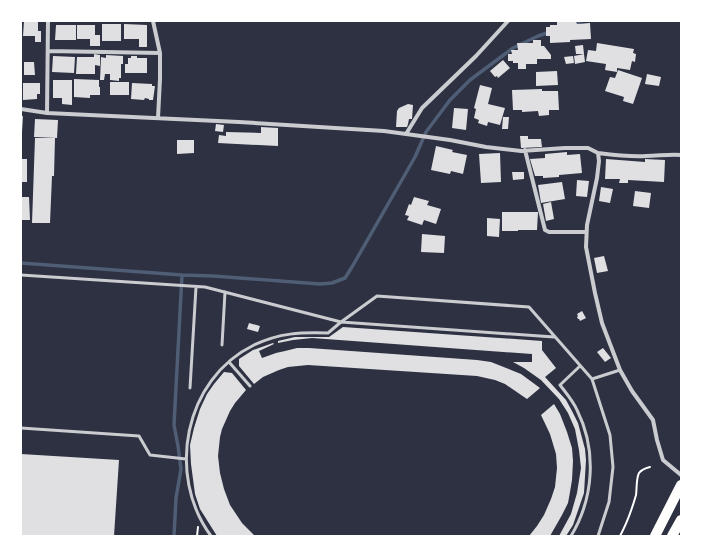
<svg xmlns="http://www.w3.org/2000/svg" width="702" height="557" viewBox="0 0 702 557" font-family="Barlow,sans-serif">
  <rect width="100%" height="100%" fill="#2d3142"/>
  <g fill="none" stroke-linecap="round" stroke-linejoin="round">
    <path stroke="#4f5d75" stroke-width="3.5" d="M573,24L581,21
      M21,263L182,275L213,276L320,284L332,283L345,278L352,267L415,157L426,132L450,100L470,80L513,48L538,36L550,32
      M174,536L176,498L181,469L178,446L174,425L182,275"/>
  </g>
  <path fill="#e0e0e3" d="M24,21H38V31H41V42H35V36H23Z
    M557,21L576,22L577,24L590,23L591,39L570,40V42L550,43V36H546V27H550V25H557Z
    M102,24H121V41H102Z
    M124,24L147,25V47H139V39H124Z
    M56,25H76V40H55Z
    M77,25H95V35H100V46H90V39H77Z
    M533,40H541V46H544L551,55V59H537V64H526V69H518V63H513V61H508V54H512L511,50H518L517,43H533Z
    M597,43L634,49L633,53L636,54L635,62L632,61L630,70L617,68V72L605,70L606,64L586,61L588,50L596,51Z
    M583,45L584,54H576L575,46Z
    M94,54L100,55V66L95,65V74H76L77,57H94Z
    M584,54L585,62L575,64L574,56Z
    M106,55L123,56V64H121V78H119V81L110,80V74H105L104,80H100L101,57L106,58Z
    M53,56L75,57L74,73L52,72Z
    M131,56H137V58H147V73H125V64H128V58H131Z
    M573,56L574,63L566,64L564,57Z
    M503,60L510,68L498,78L497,76L495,77L490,71Z
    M24,62H34L35,75H24Z
    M618,70L642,78L633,104L623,101L624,97L605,91L610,77L615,78Z
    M557,71L558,85L536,86V72Z
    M647,74L661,77L659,86L645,84Z
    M74,79L99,80V87H100V95H90V98L74,97Z
    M53,80H72V105L62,104V98H53Z
    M110,82H129V95H110Z
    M23,83H40V94H37V99L23,100Z
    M132,83L152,84V86H155L153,100H149V99L145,98L144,100L131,99Z
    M480,85L492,88L488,104L505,108L500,125L488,122L487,126L478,123L479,120L474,118L476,109L474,108Z
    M542,89V91H558L559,110H549V115L539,116L538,111L522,112V110H513L512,90Z
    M408,104L413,105L412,119H409L408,124L407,127H396L397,111L399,108Z
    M454,108L468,109L466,130L452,128Z
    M21,116H23L22,132H21Z
    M503,117H509L508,129H502Z
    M35,119L58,120L57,138L34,137Z
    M216,124L224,125L223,132L215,131Z
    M261,127L278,128V146L218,143L219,135L226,136V132L261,133Z
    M520,136H528V139H541L542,147L521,148Z
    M35,138H55L54,176H52L50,223H32Z
    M177,140H194V153L177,154Z
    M436,146L453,150L452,152L467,155L463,174L451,171L450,174L431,170Z
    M567,152V155L580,154L582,173L559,175V177L543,178V176H535L530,159L545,158V154Z
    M500,153L501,182L481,183L479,154Z
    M21,159H27V182H21Z
    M606,159L645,162V159L665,160L664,182L628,180V183H619L620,179H605Z
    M512,172H524V179L513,180Z
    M577,180L589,181L587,197L576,196Z
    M562,182L565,199L541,203L538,185Z
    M601,187L613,189L610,203L599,201Z
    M635,191L651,193L649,208L633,206Z
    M21,197H29L30,220H21Z
    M414,197L429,201L427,205L441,209L436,224L424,220L422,225L407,220L409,216L405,215L409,204L411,205Z
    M551,202L554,219L546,221L543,204Z
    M502,212H538L537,230H518V231H502Z
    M487,218L500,219L499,237L487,236Z
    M422,234L445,236L444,253L421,252Z
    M604,256L608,271L597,273L594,258Z
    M582,311L586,318L580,321L579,319H578L577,317L578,316L577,314Z
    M249,323L260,326L258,332L247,329Z
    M343,327L542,341V350L556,368L545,377L566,400L572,411L578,423L585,449L586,460L584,493L573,525L566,536H559L571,514L577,493L581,468L579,450L575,429L568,413L559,399L541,380L524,368L513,362H532V354L312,338L293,340L278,343V341L295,337H329Z
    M273,343L274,344L259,351L262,358L276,353L285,351L297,348H309L477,360L491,362L521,374L540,388L527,399L505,384L495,380L477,376L308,365L288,367L279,370L263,377L254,384L239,366V359L253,350Z
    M603,348L611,358L605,362L597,352Z
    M224,372L232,373L246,390L235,403L230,411L222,429L220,437L218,456L220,473L224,489L230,505L242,523L255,536H217L200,509L195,494L191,464L190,445L194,428L200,409L207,394L214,384Z
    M554,404L560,414L567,432L572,448L573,461L572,480L570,492L568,503L562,515L550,536H529L537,526L544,515L551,499L555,487L557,468L556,454L550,434L541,415Z
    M21,454L119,460L114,536H21Z"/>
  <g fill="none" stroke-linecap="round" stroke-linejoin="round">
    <path stroke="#fff" stroke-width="2" d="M197,536L198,527
      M620,536C627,523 632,509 636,495C637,488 636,479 639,473C642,469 646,468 650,467"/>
    <path stroke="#caccd0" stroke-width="3" d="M21,275L205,287L341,322L554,337
      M222,345L225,292
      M229,362L250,386
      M592,379L620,370
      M190,388L196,287
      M21,428L139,436L150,455L186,459
      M211,536C166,475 184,379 254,345C279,333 301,332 328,333L341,322L377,296L529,307L592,379L610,435L613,467L609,502L598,536
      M571,536C594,498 597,450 577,410C573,401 566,393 560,385L580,366"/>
    <path stroke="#caccd0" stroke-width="4" d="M153,21L160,53V79L158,118
      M48,51L160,53
      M21,109L47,113L239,122L384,131L450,140L486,147L521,151L565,148H588L598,153L599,161L597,178L587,225L586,247L595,293L602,323L620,370L632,391L653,420L657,440L663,460L681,475
      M47,113L48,21
      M406,134L422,108L476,56L508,21
      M525,150L545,230L549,232H586
      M598,153C614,155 630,157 646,156C658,156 669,154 681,155"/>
    <path stroke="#fff" stroke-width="10" d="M655,536L681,485
      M672,536L681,520"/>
  </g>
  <rect width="702" height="557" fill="none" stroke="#ffffff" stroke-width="44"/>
</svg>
